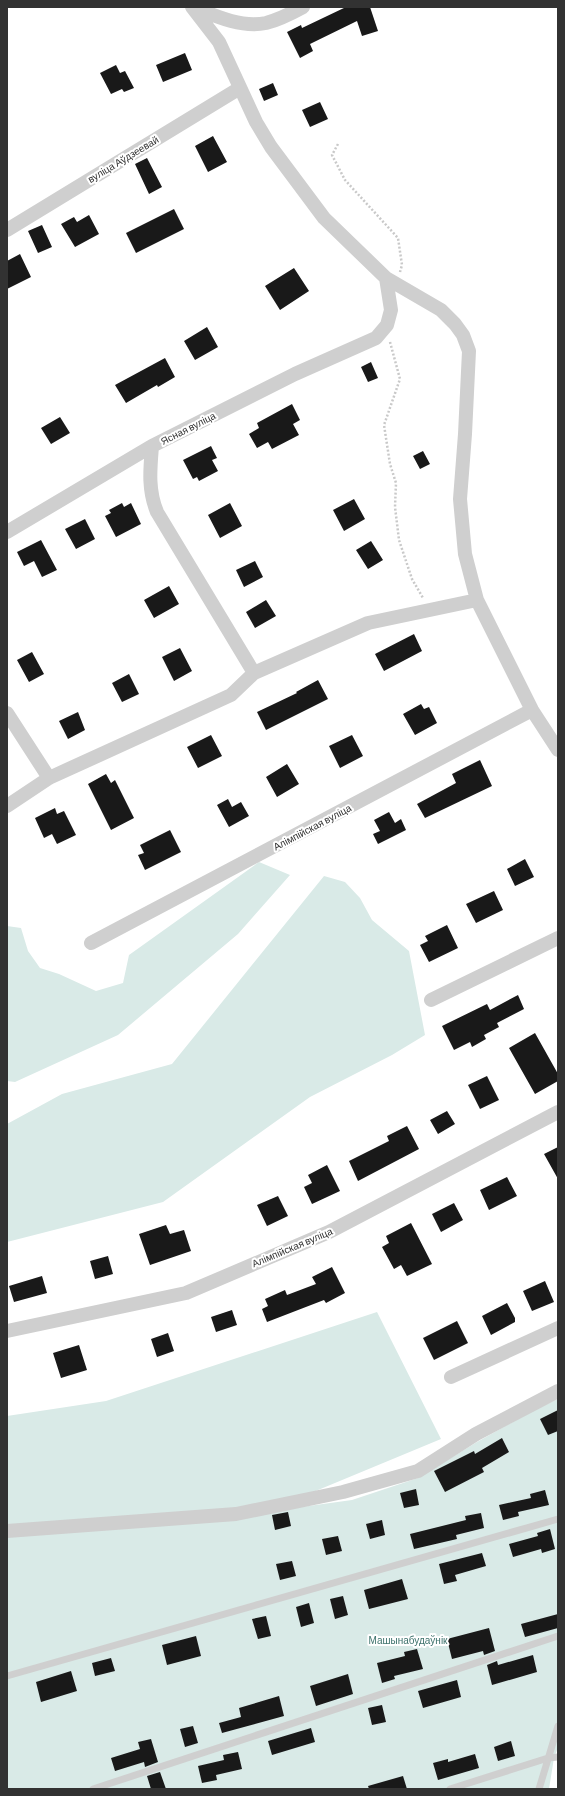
<svg xmlns="http://www.w3.org/2000/svg" width="565" height="1796" viewBox="0 0 565 1796" font-family="Barlow,sans-serif">
  <rect width="100%" height="100%" fill="#fff"/>
  <path fill="#d9eae7" d="M259,862L290,875L238,934L118,1035L15,1082L7,1081V926L21,928L28,951L40,968L59,974L96,991L123,983L129,955Z
    M324,876L345,882L360,898L372,920L409,951L425,1035L392,1055L310,1097L163,1202L7,1242V1124L62,1094L172,1064Z
    M377,1312L441,1439L265,1512L352,1500L418,1478L477,1442L529,1413L558,1399V1747L554,1758L549,1789H7V1416L106,1401Z"/>
  <path fill="#191919" d="M346,7H370L378,31L362,36L357,21L310,44L313,51L300,58L287,32L301,25L302,28Z
    M185,53L192,70L163,82L156,65Z
    M116,65L120,73L125,71L134,88L124,92L122,89L111,94L100,73Z
    M273,83L278,95L264,101L259,89Z
    M320,102L328,119L310,127L302,110Z
    M213,136L227,162L208,172L195,146Z
    M147,158L162,187L149,194L135,164Z
    M174,209L184,229L136,253L126,233Z
    M89,215L99,234L75,247L61,224L74,217L77,222Z
    M42,225L52,247L38,253L28,231Z
    M20,254L31,277L7,289V261Z
    M294,268L309,291L280,310L265,286Z
    M207,327L218,347L195,360L184,341Z
    M165,358L175,377L158,387L157,385L126,403L115,385Z
    M371,362L378,378L368,382L361,367Z
    M292,404L300,420L293,424L299,435L272,449L268,442L257,448L249,434L259,428L257,423Z
    M60,417L70,433L51,444L41,428Z
    M211,446L217,458L212,460L218,471L199,481L197,477L193,479L183,460Z
    M423,451L430,464L420,469L413,456Z
    M354,499L365,519L344,531L333,510Z
    M122,503L124,507L131,503L141,524L116,537L105,516L111,513L109,510Z
    M230,503L242,526L220,538L208,515Z
    M85,519L95,539L76,549L65,529Z
    M41,540L57,570L42,577L34,561L24,566L17,552Z
    M371,541L383,560L368,569L356,550Z
    M255,561L263,577L244,587L236,570Z
    M169,586L179,604L154,618L144,600Z
    M266,600L276,616L255,628L246,612Z
    M414,634L422,651L384,671L375,654Z
    M180,648L192,671L174,681L162,657Z
    M32,652L44,674L29,682L17,660Z
    M129,674L139,694L122,702L112,683Z
    M318,680L328,699L266,730L257,712L297,693L296,692Z
    M421,704L424,709L429,707L437,723L415,735L403,714Z
    M78,712L85,730L68,739L59,721Z
    M211,735L222,756L198,768L187,747Z
    M352,735L363,756L340,768L329,746Z
    M480,760L492,786L425,818L417,804L456,783L452,774Z
    M287,764L299,784L277,797L266,777Z
    M106,774L111,783L115,780L134,818L111,830L88,784Z
    M228,799L232,807L241,802L249,816L229,827L217,805Z
    M55,808L57,814L64,811L76,835L57,844L52,834L44,838L35,818Z
    M389,812L395,823L401,819L406,830L378,844L373,834L380,831L374,820Z
    M170,830L181,852L145,870L138,855L144,853L140,845Z
    M525,859L534,877L515,886L507,869Z
    M494,891L503,910L476,923L466,904Z
    M447,925L458,948L429,962L420,945L428,941L425,936Z
    M518,995L524,1009L497,1023L499,1027L484,1035L486,1039L472,1047L470,1042L454,1050L442,1026L487,1004L490,1010Z
    M535,1033L558,1074V1081L535,1094L509,1048Z
    M487,1076L499,1100L480,1109L468,1085Z
    M447,1111L455,1124L438,1134L430,1120Z
    M407,1126L419,1149L358,1181L349,1161L389,1141L387,1136Z
    M558,1147V1179L544,1154Z
    M327,1165L340,1191L312,1204L304,1187L312,1183L308,1175Z
    M507,1177L517,1196L489,1210L480,1190Z
    M278,1196L288,1216L267,1226L257,1205Z
    M454,1203L463,1220L441,1232L432,1214Z
    M411,1223L432,1264L407,1276L401,1265L394,1269L382,1247L389,1243L386,1236Z
    M166,1225L170,1234L184,1230L191,1251L150,1265L139,1234Z
    M108,1256L113,1274L95,1279L90,1261Z
    M332,1267L345,1293L326,1303L324,1300L267,1322L262,1309L268,1306L265,1299L285,1290L287,1295L316,1284L312,1277Z
    M42,1276L47,1293L14,1302L9,1286Z
    M545,1281L554,1302L532,1311L523,1291Z
    M507,1303L515,1318V1322L491,1335L482,1316Z
    M232,1310L237,1325L216,1332L211,1317Z
    M457,1321L468,1343L434,1360L423,1338Z
    M168,1333L174,1351L157,1357L151,1339Z
    M79,1345L87,1370L61,1378L53,1353Z
    M558,1410V1431L548,1435L540,1419Z
    M502,1438L509,1452L482,1468L484,1472L445,1492L434,1471L474,1451L475,1454Z
    M416,1489L419,1505L404,1508L400,1493Z
    M545,1490L549,1505L518,1512L519,1516L503,1520L499,1505L531,1498L530,1494Z
    M288,1512L291,1526L275,1530L272,1515Z
    M481,1513L484,1528L456,1535L457,1539L414,1549L410,1534L466,1520L465,1516Z
    M382,1520L385,1535L370,1539L366,1524Z
    M550,1529L555,1549L542,1553L541,1549L513,1557L509,1544L538,1536L537,1533Z
    M338,1536L342,1551L326,1555L322,1539Z
    M482,1553L486,1566L455,1575L457,1581L444,1584L439,1564Z
    M292,1561L296,1576L280,1580L276,1564Z
    M402,1579L408,1599L369,1609L364,1590Z
    M343,1596L348,1615L335,1619L330,1599Z
    M309,1603L314,1623L301,1627L296,1607Z
    M558,1614V1628L525,1637L521,1624Z
    M266,1616L271,1636L258,1639L252,1619Z
    M489,1628L495,1651L484,1655L483,1651L452,1659L447,1639Z
    M196,1636L201,1656L167,1665L162,1645Z
    M417,1649L423,1669L394,1676L395,1679L382,1683L377,1663L405,1656L404,1652Z
    M533,1655L537,1672L492,1685L487,1665L497,1661L498,1665Z
    M111,1658L115,1671L95,1676L92,1663Z
    M71,1671L77,1691L41,1702L36,1682Z
    M348,1674L353,1694L316,1706L310,1686Z
    M457,1680L461,1697L423,1708L418,1691Z
    M279,1696L284,1716L222,1733L219,1723L241,1717L239,1708Z
    M382,1705L386,1722L372,1725L368,1708Z
    M193,1726L198,1743L185,1747L180,1729Z
    M311,1728L315,1742L272,1755L268,1741Z
    M151,1739L158,1762L145,1767L144,1762L115,1771L111,1758L140,1749L138,1742Z
    M511,1741L515,1756L498,1761L494,1747Z
    M238,1752L242,1769L216,1775L217,1780L202,1783L198,1766L224,1760L223,1755Z
    M475,1754L479,1768L438,1780L433,1763L448,1759V1762Z
    M160,1772L166,1789H151L147,1776Z
    M403,1776L407,1789H369L368,1786Z"/>
  <g fill="none" stroke-linecap="round" stroke-linejoin="round">
    <path stroke="#c9c9c9" stroke-width="2.5" stroke-dasharray="2 2" stroke-linecap="butt" d="M338,144L332,155L345,180L398,238L402,265L400,272
      M390,342L400,379L384,425L390,464L396,483L395,507L399,540L412,579L423,598"/>
    <path stroke="#cfcfcf" stroke-width="7" d="M7,1676L558,1519
      M93,1789L558,1636
      M450,1789L548,1758L558,1757
      M539,1789L558,1726"/>
    <path stroke="#cfcfcf" stroke-width="14" d="M192,7L219,42L256,122L271,147L324,218L386,278L441,310L455,324L463,335L469,351L465,434L460,499L465,554L477,600L532,710L558,750
      M193,7C215,16 241,28 266,23C278,20 292,13 303,7
      M7,230L240,88
      M152,446C150,470 148,490 157,512L254,673
      M7,532L152,446L295,374L376,338L387,325L391,310L386,278
      M7,713L49,778
      M7,806L49,778L231,695L254,673L368,623L477,600
      M91,943L532,710
      M431,1000L558,938
      M7,1331L186,1293L329,1232L558,1112
      M451,1377L558,1328
      M7,1531L236,1514L343,1492L418,1471L476,1434L558,1391"/>
  </g>
  <g text-anchor="middle" stroke-width="4" stroke-linejoin="round" paint-order="stroke">
    <g font-size="10" fill="#323232" stroke="#fff">
      <text transform="translate(123 159) rotate(-31)" y="4">вуліца Аўдзеевай</text>
      <text transform="translate(188 428) rotate(-27)" y="4">Ясная вуліца</text>
      <text transform="translate(312 827) rotate(-28)" y="4">Алімпійская вуліца</text>
      <text transform="translate(292 1247) rotate(-23)" y="4">Алімпійская вуліца</text>
    </g>
    <g font-size="10" fill="#3c716b" stroke="#fff">
      <text x="408" y="1644">Машынабудаўнік</text>
    </g>
  </g>
  <rect width="565" height="1796" fill="none" stroke="#323232" stroke-width="16"/>
</svg>
